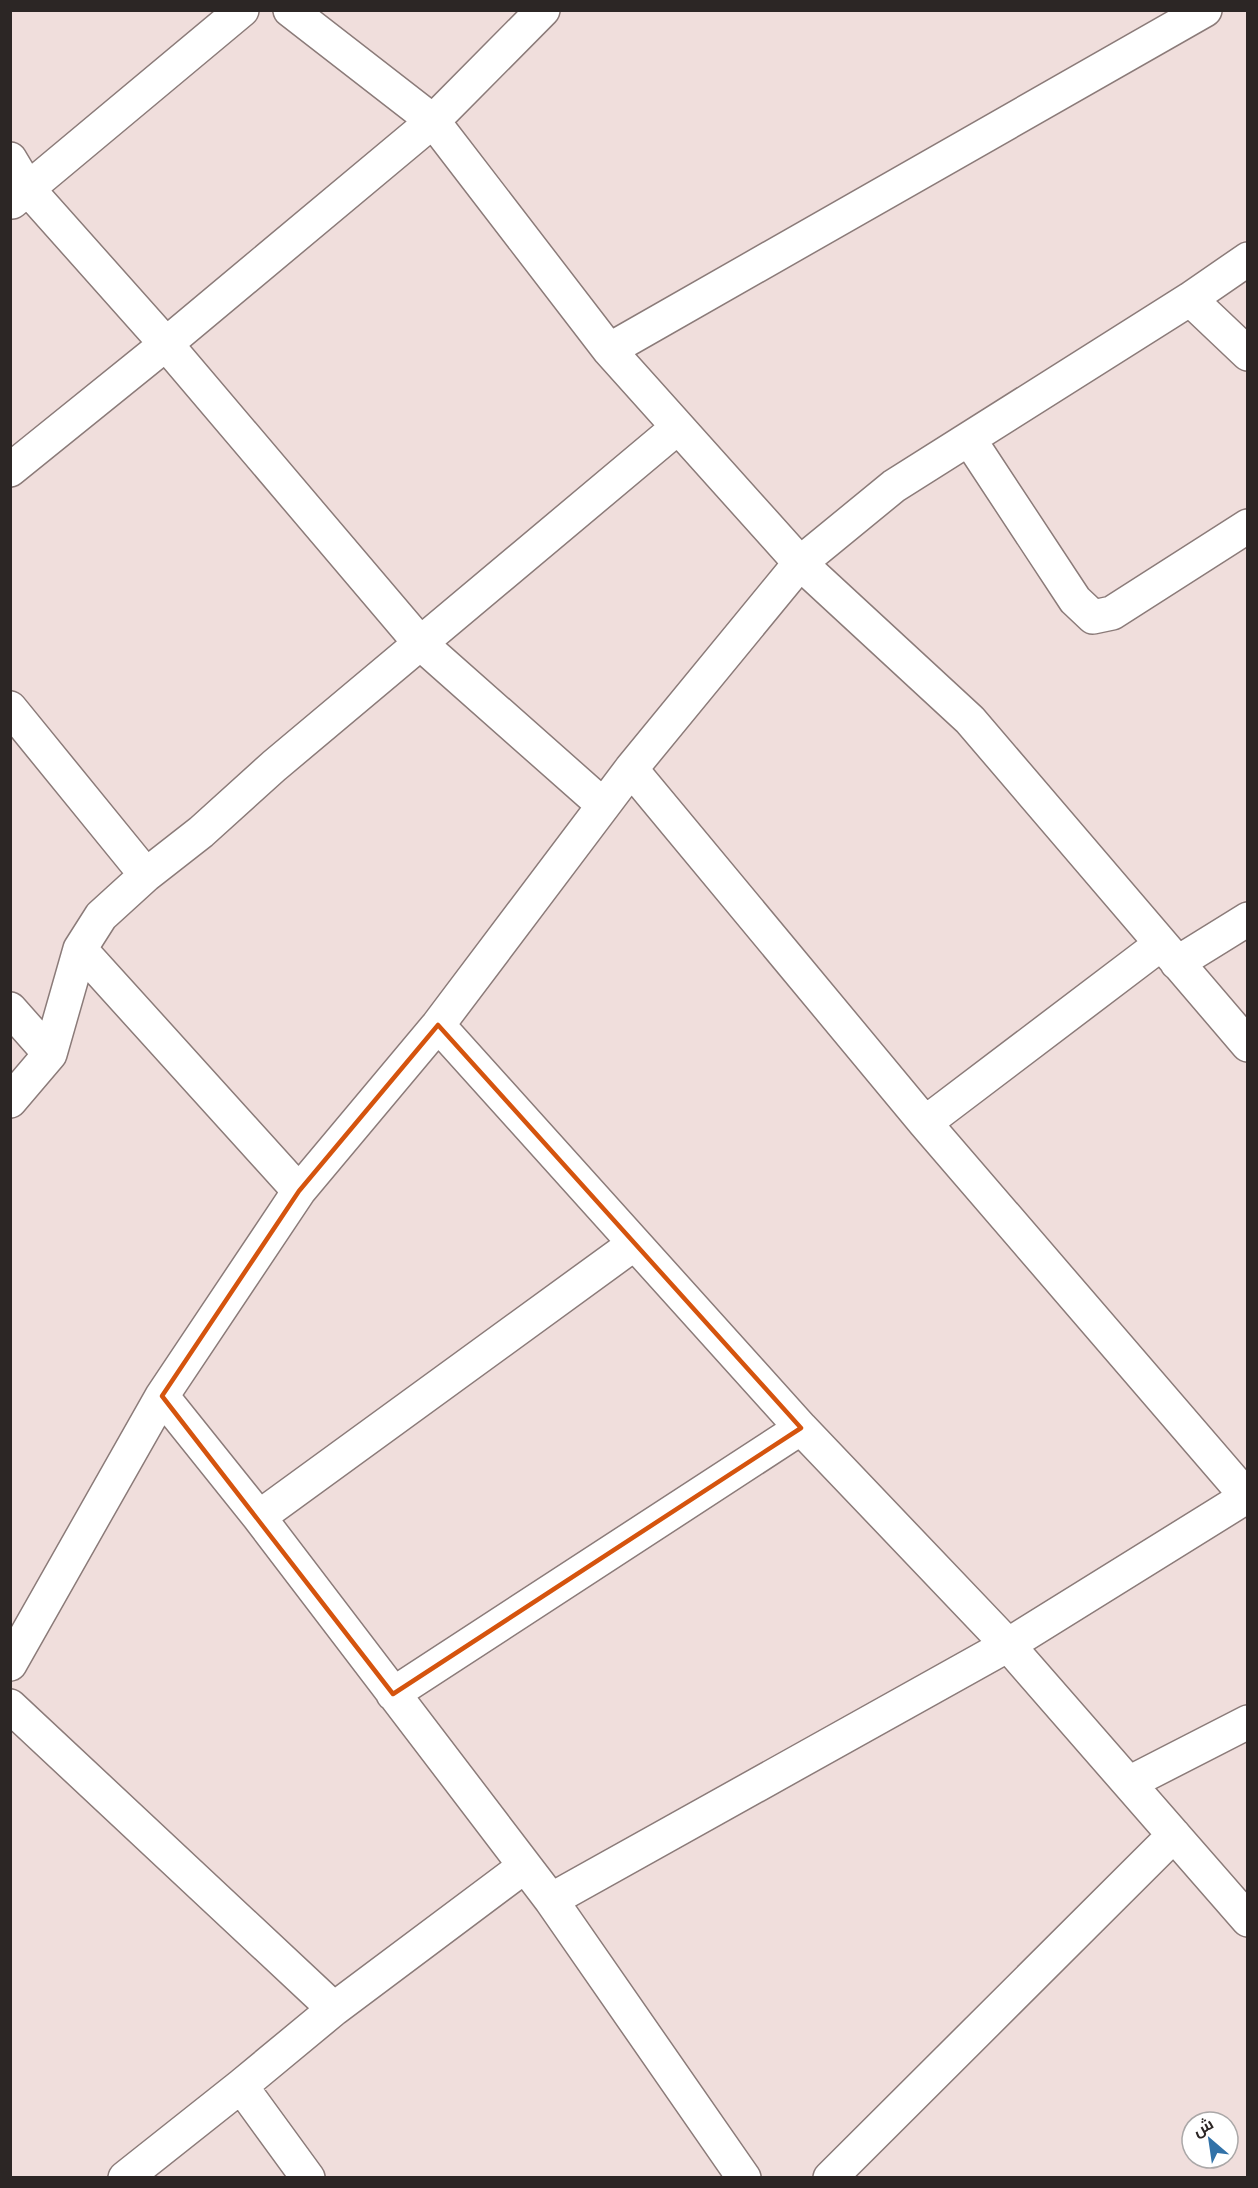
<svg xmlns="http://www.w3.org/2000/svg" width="1258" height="2188" viewBox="0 0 1258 2188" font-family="Mulish,Cairo,sans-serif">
  <rect width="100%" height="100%" fill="#f0dedc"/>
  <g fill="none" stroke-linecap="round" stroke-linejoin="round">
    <defs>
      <path id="street" d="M290,10L433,121L609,350L800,563L970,720L1248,1045
        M10,159L28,189L166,344L420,643L603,805
        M12,202L242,10
        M1190,299L1248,354
        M609,350L1205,10
        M969,439L1075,600L1093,617L1112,613L1248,526
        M10,470L166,344L433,121L543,10
        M10,708L146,875
        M631,769L925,1123L1248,1498
        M80,949L299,1191
        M1177,963L1248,919
        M10,1009L50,1054
        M438,1025L801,1428L1008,1645L1248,1920
        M10,1101L50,1054L80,949L101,916L146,875L201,832L274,766L677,428
        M925,1123L1161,944
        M162,1396L259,1517L551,1900L744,2178
        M259,1517L634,1244
        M10,1664L162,1396L299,1191L438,1025L631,769L800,563L894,486L1190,299L1248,259
        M393,1694L801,1428
        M10,1706L334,2009
        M1129,1783L1248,1722
        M551,1900L1008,1645L1246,1497
        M241,2086L308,2178
        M125,2178L241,2086L334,2009L525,1866
        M830,2178L1174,1835"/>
    </defs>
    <use href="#street" stroke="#8b7b79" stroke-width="36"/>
    <use href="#street" stroke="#fff" stroke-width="33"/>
  </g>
  <path fill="none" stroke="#d5540e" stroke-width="4.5" stroke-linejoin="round" d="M438,1025L801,1428L393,1694L162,1396L299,1191Z"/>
  <rect width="1258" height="2188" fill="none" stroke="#2c2625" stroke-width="24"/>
  <g transform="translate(1210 2140) rotate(331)"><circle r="28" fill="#ffffff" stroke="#aba8a8" stroke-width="1.5"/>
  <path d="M0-4.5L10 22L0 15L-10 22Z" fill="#3272a8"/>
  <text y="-9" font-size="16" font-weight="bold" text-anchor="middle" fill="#2c2625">ش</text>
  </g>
</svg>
